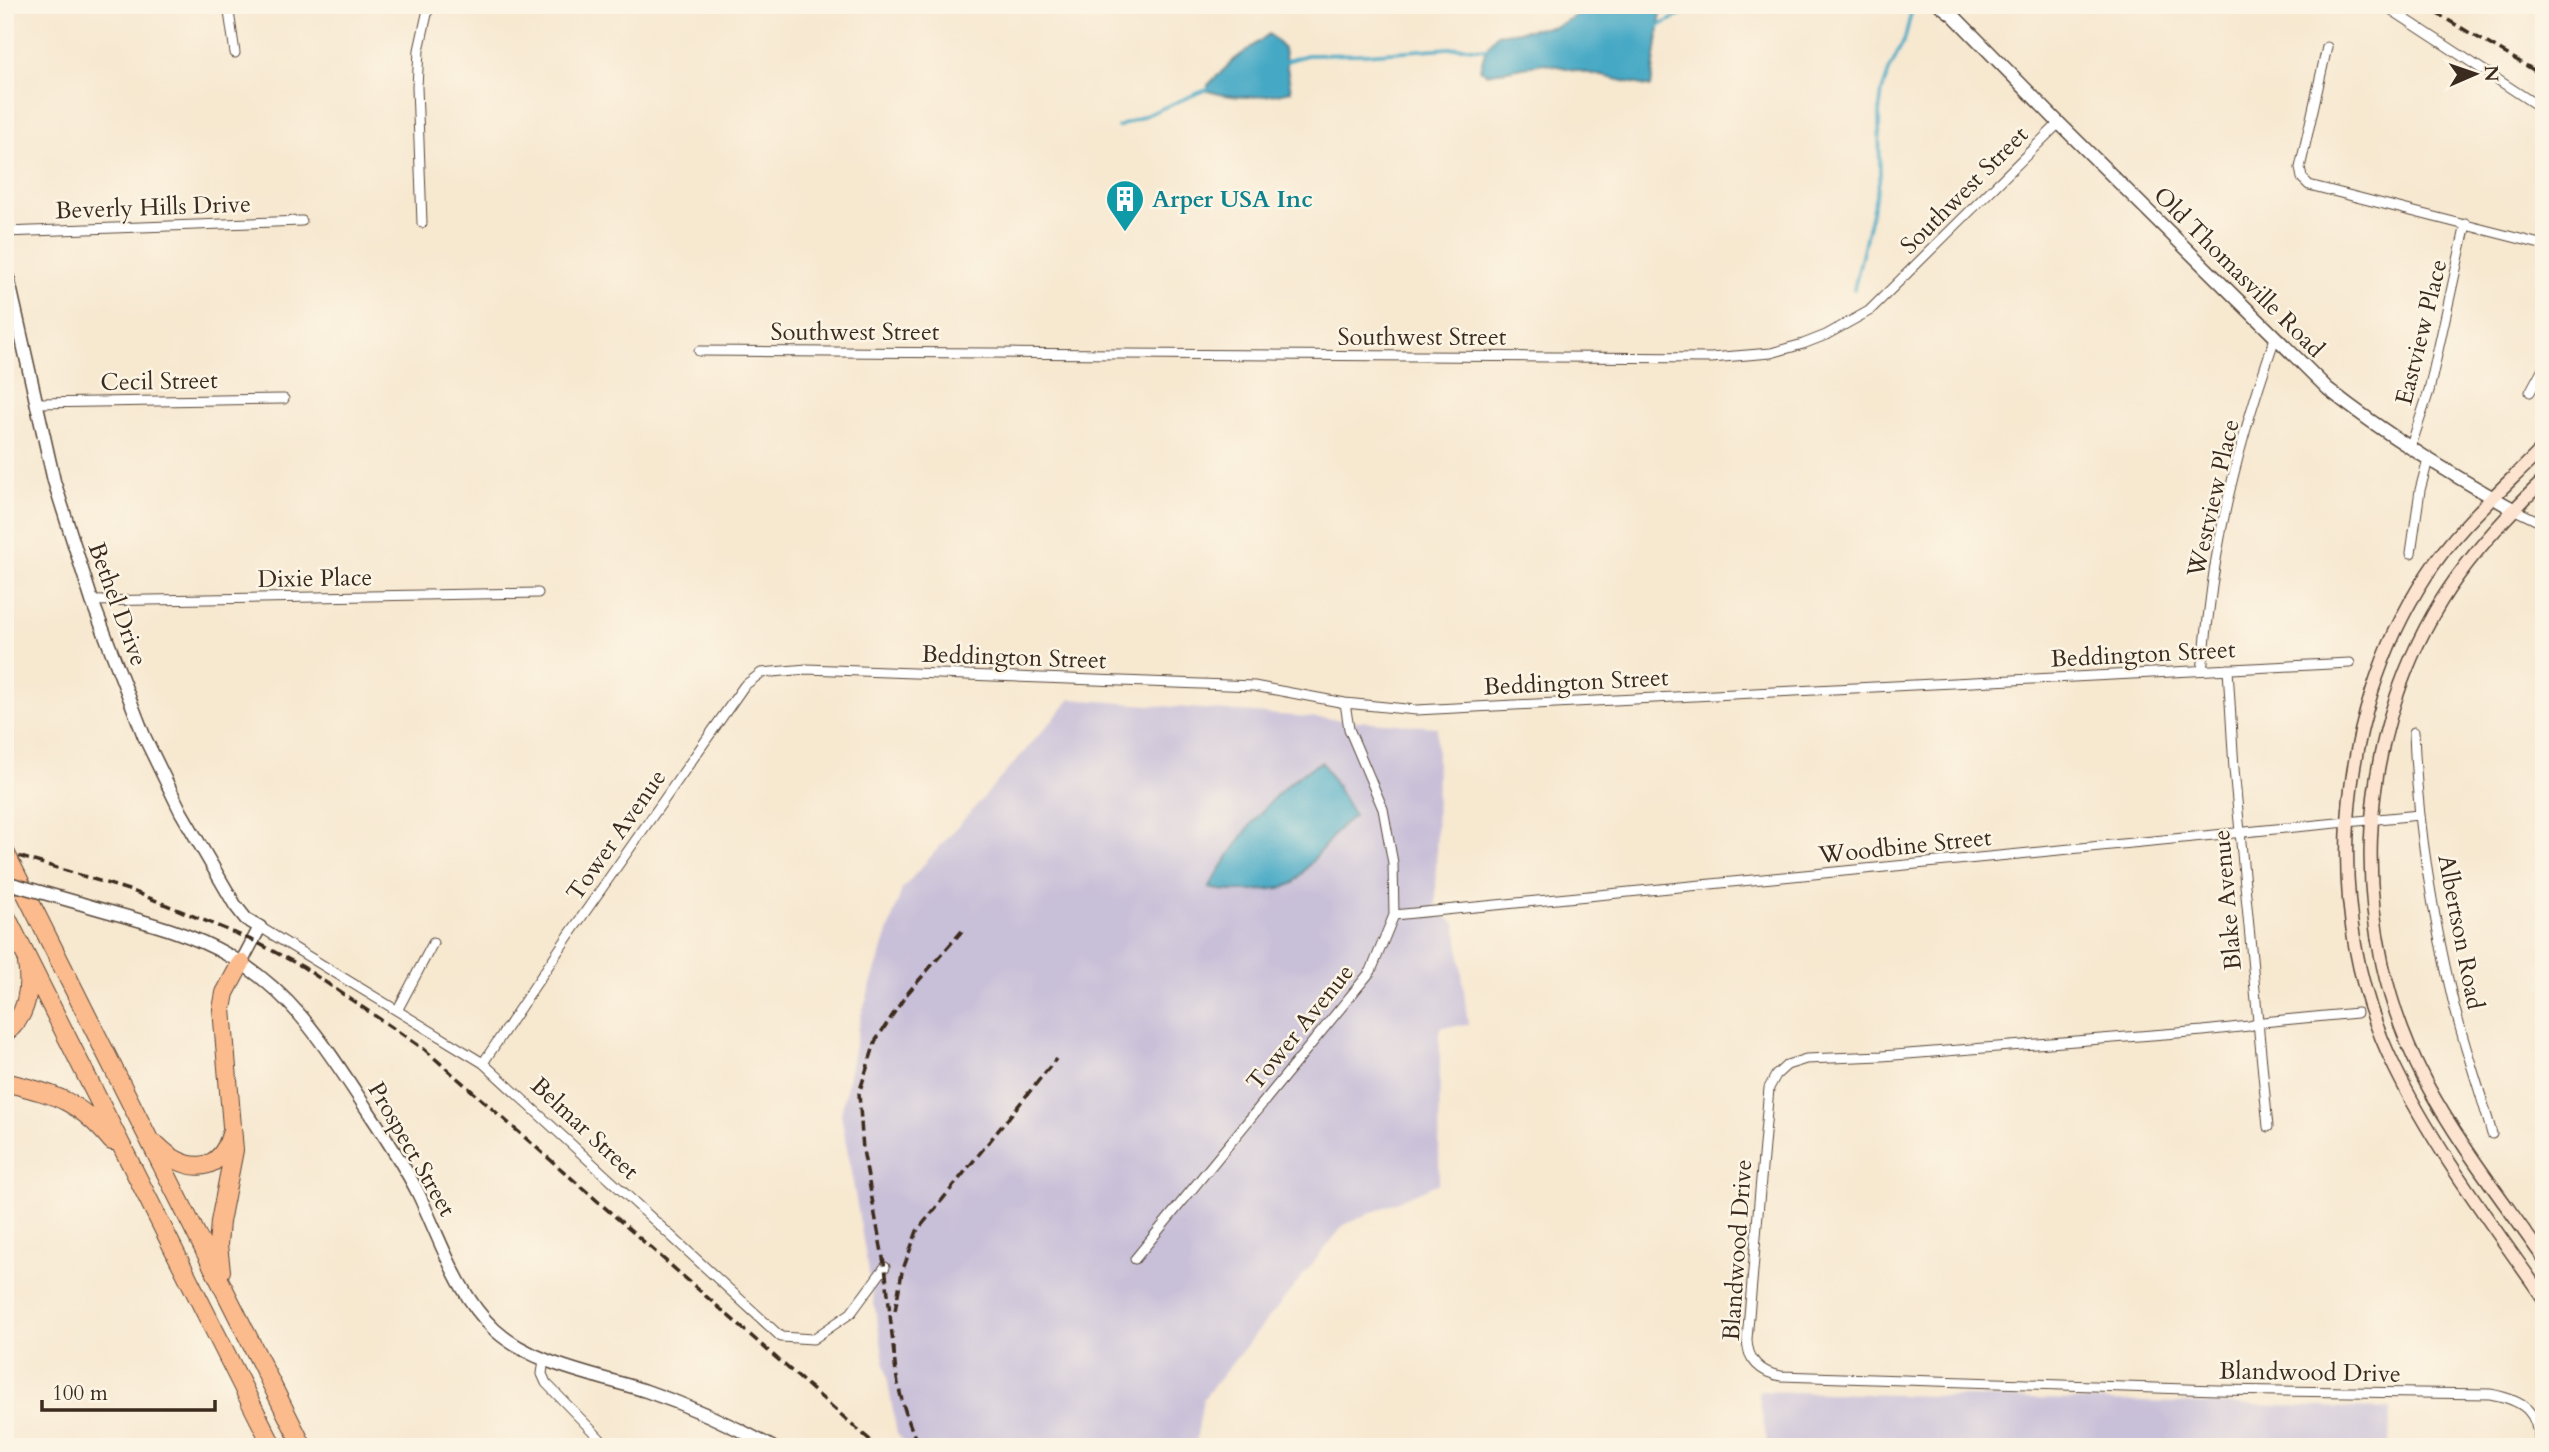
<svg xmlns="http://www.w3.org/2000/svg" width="2549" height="1452" viewBox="0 0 2549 1452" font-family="Cardo,serif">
  <rect width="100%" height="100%" fill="#fcf5e5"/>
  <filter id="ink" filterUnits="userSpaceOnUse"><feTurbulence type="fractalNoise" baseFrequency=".0143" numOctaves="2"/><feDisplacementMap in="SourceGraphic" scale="14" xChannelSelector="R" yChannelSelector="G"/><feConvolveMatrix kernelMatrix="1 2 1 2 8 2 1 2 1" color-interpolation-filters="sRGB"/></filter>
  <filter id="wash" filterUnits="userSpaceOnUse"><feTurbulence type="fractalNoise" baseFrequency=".00686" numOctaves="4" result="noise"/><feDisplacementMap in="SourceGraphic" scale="28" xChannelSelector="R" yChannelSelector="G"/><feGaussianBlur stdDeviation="1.57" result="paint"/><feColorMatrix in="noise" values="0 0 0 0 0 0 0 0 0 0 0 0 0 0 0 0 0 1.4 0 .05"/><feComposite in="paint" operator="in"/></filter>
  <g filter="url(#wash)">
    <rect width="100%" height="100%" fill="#f7e8d0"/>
    <path fill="#c8bfd8" d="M1071,699L1437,727L1436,912L1456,923L1468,1025L1440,1027L1439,1183L1344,1225L1203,1399L1195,1447H909L897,1434L841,1114L862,1012L902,889Z
      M1758,1391L2390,1409L2389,1447H1768Z"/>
    <path fill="#45a8c5" stroke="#406972" stroke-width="2" d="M1594,5H1662L1651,87L1544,63L1487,74L1480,69L1486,49L1497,34L1557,26Z
      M1269,34L1284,49L1291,91C1262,98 1237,100 1208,91V85L1235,59Z
      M1322,762L1354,816L1341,826L1294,883C1277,892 1227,893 1209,888C1235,844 1275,783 1322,762Z"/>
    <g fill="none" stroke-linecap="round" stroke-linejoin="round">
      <path stroke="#45a8c5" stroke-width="3.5" d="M1903,5L1911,9
        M1655,28L1680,15
        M1283,62L1307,55L1365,54L1463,47L1487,49
        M1118,127L1210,88
        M1854,289L1880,177L1879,114L1882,91L1889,71L1905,38L1913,5"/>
    </g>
  </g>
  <g filter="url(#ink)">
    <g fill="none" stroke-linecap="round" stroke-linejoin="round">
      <defs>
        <path id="minor" d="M228,5L235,53
          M2384,5L2544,110
          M2327,47L2300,168L2302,178L2309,185L2544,245
          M422,223L417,87L419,50L429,5
          M5,232L302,221
          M699,351L1711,358L1771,353L1803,344L1826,335L1869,311L2059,123
          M2530,392L2544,366
          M36,403L284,399
          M2410,449L2429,391L2466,224
          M2513,509L2544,524
          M2411,553L2420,490L2428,460
          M92,601L538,593
          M2228,669L2234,769L2268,1127
          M2202,670C2207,632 2210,592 2217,554C2229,481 2251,407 2275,338
          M2414,732C2417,823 2432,913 2453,1001C2464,1046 2480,1090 2492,1134
          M1394,915L2419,815
          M260,927L483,1063L781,1337L813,1339L851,1313L885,1267
          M398,1009L433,943
          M2357,1013L2263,1022L2249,1026L2203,1031L1882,1056L1806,1059L1787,1065L1776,1075L1769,1088L1747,1339C1747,1360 1761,1373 1781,1376L2217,1390L2490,1394C2523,1400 2540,1411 2538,1447
          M483,1063L569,935L744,686L761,673L807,669L1254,686L1345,703L1416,710L2350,663
          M1135,1259L1371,971L1394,915L1393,863L1383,809L1349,729L1345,703
          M544,1359L542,1374L546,1383L608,1447"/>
        <path id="tertiary" d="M1940,5L1953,15L2059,123L2328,389C2386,435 2449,473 2513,509
          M5,264L54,481L92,601L144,736L181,812L235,905L246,919L260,927L241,963
          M79,903C128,918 183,929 228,955C291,991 324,1044 362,1102C382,1132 402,1161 418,1193C440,1238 457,1295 495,1330C533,1365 598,1375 646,1391C690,1406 732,1425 772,1447"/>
        <path id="secondary" d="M2544,447C2503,489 2458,526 2426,576C2335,716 2320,917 2395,1068C2435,1150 2492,1224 2544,1299
          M2544,480C2506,516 2469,556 2441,601C2353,745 2347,933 2426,1083C2459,1145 2504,1201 2544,1259"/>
        <path id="motorway" d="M5,852L303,1447
          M5,914L273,1447
          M5,1033C27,1017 31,989 27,963
          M5,1082C56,1095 77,1099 112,1141
          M157,1145C183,1171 219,1178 231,1134
          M221,1271L218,1245L220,1222L234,1150L222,1009L225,993L241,963"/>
      </defs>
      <use href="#minor" stroke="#574639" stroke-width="11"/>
      <use href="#tertiary" stroke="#574639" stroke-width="15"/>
      <use href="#secondary" stroke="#574639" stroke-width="15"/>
      <use href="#motorway" stroke="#574639" stroke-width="20"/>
      <use href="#minor" stroke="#fff" stroke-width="9"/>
      <use href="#tertiary" stroke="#fff" stroke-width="12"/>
      <use href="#secondary" stroke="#fde4d1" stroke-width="12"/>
      <use href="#motorway" stroke="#fbbb8d" stroke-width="18"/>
      <path stroke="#3b2a1e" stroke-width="3.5" stroke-dasharray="10 5" stroke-linecap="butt" d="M2422,5L2544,76
        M5,852L135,892L254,941L303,967L424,1049L878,1447
        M895,1311L902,1272L917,1231L1056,1059
        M894,1346C894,1381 905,1415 919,1447
        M894,1355L886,1274L863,1150L859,1093L876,1040L906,995L962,931"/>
      <defs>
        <path id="tertiary-bridge" d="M5,882L79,903"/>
      </defs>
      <use href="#tertiary-bridge" stroke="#574639" stroke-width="15" stroke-linecap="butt"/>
      <use href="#tertiary-bridge" stroke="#fff" stroke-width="12"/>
    </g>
  </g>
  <defs>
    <symbol id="building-pin" viewBox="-11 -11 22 30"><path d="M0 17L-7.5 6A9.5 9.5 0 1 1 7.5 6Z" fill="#0f9aa8" stroke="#fcf5e5"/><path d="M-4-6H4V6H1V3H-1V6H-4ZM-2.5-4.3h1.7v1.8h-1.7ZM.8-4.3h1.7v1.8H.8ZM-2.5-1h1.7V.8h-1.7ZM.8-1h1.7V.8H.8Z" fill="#fff"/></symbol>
  </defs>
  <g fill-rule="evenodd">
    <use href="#building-pin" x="1103" y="177" width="44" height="60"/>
  </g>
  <g text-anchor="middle" stroke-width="5" stroke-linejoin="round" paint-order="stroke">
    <g font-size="24" fill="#3b2a1e" stroke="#fcf5e5">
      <text transform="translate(1964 190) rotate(-45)" y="8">Southwest Street</text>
      <text transform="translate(153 207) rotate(-2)" y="8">Beverly Hills Drive</text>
      <text transform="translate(2239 272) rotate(45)" y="8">Old Thomasville Road</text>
      <text x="855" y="340">Southwest Street</text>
      <text transform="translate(2421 332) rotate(-76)" y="8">Eastview Place</text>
      <text x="1422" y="345">Southwest Street</text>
      <text transform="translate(159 381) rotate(-1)" y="8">Cecil Street</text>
      <text transform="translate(2213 498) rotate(-77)" y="8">Westview Place</text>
      <text transform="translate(315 578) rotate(-1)" y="8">Dixie Place</text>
      <text transform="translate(118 604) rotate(70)" y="8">Bethel Drive</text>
      <text transform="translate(2143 654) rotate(-3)" y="8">Beddington Street</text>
      <text transform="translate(1014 657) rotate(2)" y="8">Beddington Street</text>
      <text transform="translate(1576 682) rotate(-3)" y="8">Beddington Street</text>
      <text transform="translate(616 835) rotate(-55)" y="8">Tower Avenue</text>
      <text transform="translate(1905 846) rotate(-6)" y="8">Woodbine Street</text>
      <text transform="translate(2227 900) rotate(-95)" y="8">Blake Avenue</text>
      <text transform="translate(2461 932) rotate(79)" y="8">Albertson Road</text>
      <text transform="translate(1300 1027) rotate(-51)" y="8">Tower Avenue</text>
      <text transform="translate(585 1128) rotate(43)" y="8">Belmar Street</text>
      <text transform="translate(412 1149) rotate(60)" y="8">Prospect Street</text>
      <text transform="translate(1737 1250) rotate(-86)" y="8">Blandwood Drive</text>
      <text transform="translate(2310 1372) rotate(1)" y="8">Blandwood Drive</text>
    </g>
    <g font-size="24" font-weight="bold" fill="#0d838f" stroke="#fcf5e5" text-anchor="start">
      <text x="1152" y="207">Arper USA Inc</text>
    </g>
  </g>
  <rect width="2549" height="1452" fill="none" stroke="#fcf5e5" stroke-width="28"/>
  <g transform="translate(2475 74) rotate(88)" stroke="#fcf5e5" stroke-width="5" paint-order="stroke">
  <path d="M0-5L12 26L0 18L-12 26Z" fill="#3b2a1e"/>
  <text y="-10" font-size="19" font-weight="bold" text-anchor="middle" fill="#3b2a1e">N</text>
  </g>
  <path d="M42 1400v10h173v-10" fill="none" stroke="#3b2a1e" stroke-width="3.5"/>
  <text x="52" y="1400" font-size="21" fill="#3b2a1e" stroke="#fcf5e5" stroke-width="5" paint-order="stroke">100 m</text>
</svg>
